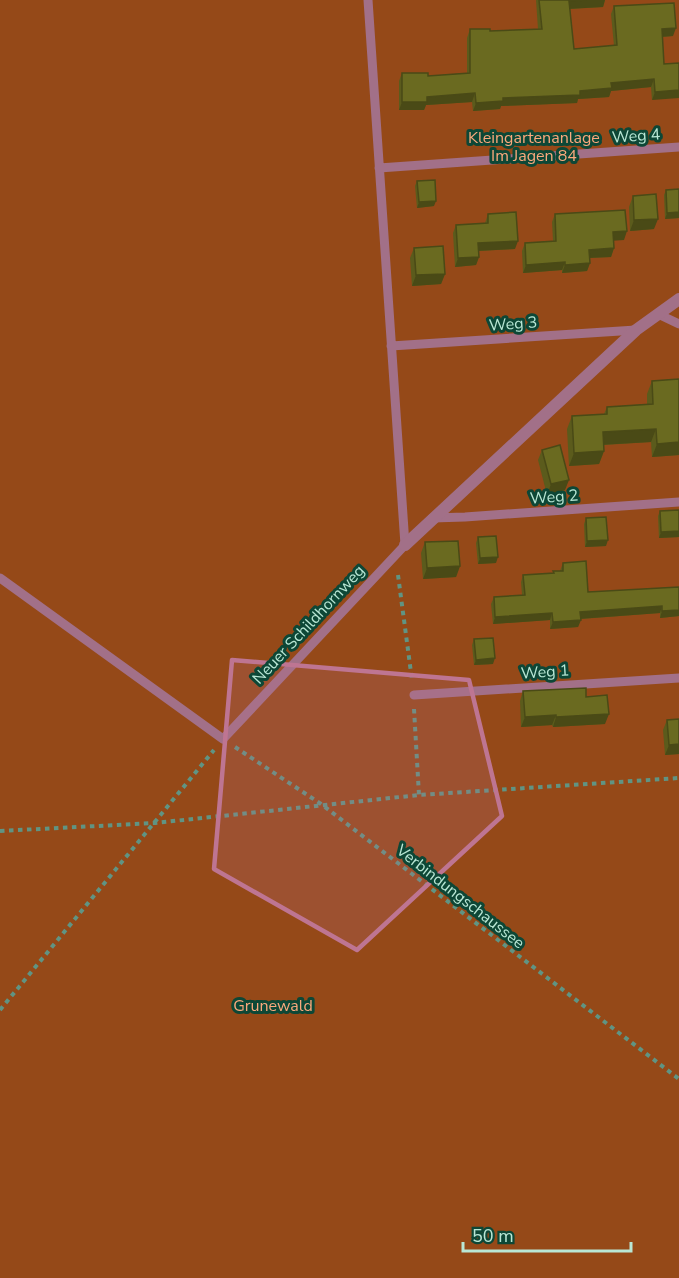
<svg xmlns="http://www.w3.org/2000/svg" width="679" height="1278" viewBox="0 0 679 1278" font-family="'Nunito Sans',sans-serif">
  <rect width="100%" height="100%" fill="#0d4736"/>
  <path fill="#954918" d="M0,0H679V1278H0Z"/>
  <g fill="none" stroke-linecap="round" stroke-linejoin="round">
    <path stroke="#609483" stroke-width="4" stroke-dasharray="4.5 4.5" stroke-linecap="butt" d="M398,575L412,680
      M414,709L419,795
      M235,747L321,804L679,1079
      M0,831L155,823L419,795L679,778
      M0,1010L214,750"/>
    <path stroke="#a27088" stroke-width="9" d="M379,168L679,147
      M658,314L679,324
      M391,346L636,330
      M432,518L465,517L679,502
      M0,578L223,739L405,545L368,0
      M414,695L679,678"/>
    <path stroke="#a27088" stroke-width="12" d="M405,545L636,330L679,299"/>
  </g>
  <path fill="#5b5b1c" d="M536,0H605L603,7L570,9L574,49L614,46L611,14L614,6L673,36L662,37L664,64L679,63L652,100L651,87L611,91L609,97L578,99L577,103L501,106L500,109L473,111L472,102L426,105L424,110H399V81L402,73L428,76L467,73V38L470,29L490,31L538,29Z
    M417,181L434,206L417,208L415,186Z
    M679,189V218L665,219L664,195L666,190Z
    M633,196L654,229L630,231L629,207Z
    M488,214L515,249L479,251V257L476,265L455,267L453,233L456,225L485,223Z
    M555,214L624,240H613L614,248L611,257L589,258L590,263L587,271L562,273V270L523,273L522,251L525,243L553,241L552,222Z
    M414,248L445,274L441,284L412,286L410,258Z
    M679,379V455L652,457L651,442L604,445V451L599,464L569,466L567,429L572,416L604,414L607,407L647,404V394L652,381Z
    M542,450L565,490L547,495L538,460Z
    M679,510V537L659,538L658,516L660,511Z
    M586,518L606,546L585,547L584,524Z
    M478,537L496,563L478,564L476,543Z
    M425,542L460,566L456,577L423,579L421,553Z
    M563,563L588,592L679,587V616L660,618V613L581,619L578,627L550,629V620L493,624L491,604L494,597L522,595L521,582L523,575L553,573V571H560Z
    M474,639L493,664L474,665L472,645Z
    M523,691L586,697L605,724L553,727L552,725L521,727L520,701Z
    M679,719V754L665,755L663,730L667,720Z"/>
  <path fill="#4a4a16" d="M587,0H605L603,7L566,9L569,1Z
    M676,28L673,36L659,37L662,29Z
    M654,79L651,87L611,91L609,97L578,99L577,103L501,106L500,109L473,111L476,103L503,98L580,91L611,83Z
    M679,90V98L652,100L655,92Z
    M475,93L472,102L426,105L424,110H399L402,102L427,97Z
    M436,201L434,206L417,208L419,202Z
    M679,212V218L665,219L667,213Z
    M658,219L654,229L630,231L634,220Z
    M627,231L624,240L610,241L613,232Z
    M518,241L515,249L475,251L478,243Z
    M614,248L611,257L586,258L589,250Z
    M479,257L476,265L455,267L458,258Z
    M565,262L562,270L523,273L526,265Z
    M590,263L587,271L562,273L565,265Z
    M445,274L441,284L412,286L416,275Z
    M656,429L651,442L598,445L603,432Z
    M679,442V455L652,457L657,444Z
    M604,451L599,464L569,466L574,453Z
    M569,480L565,490L547,495L551,484Z
    M679,531V537L659,538L661,532Z
    M608,540L606,546L585,547L587,541Z
    M498,557L496,563L478,564L480,558Z
    M460,566L456,577L423,579L427,568Z
    M662,606L660,613L578,619L580,612Z
    M679,610V616L660,618L662,611Z
    M552,613L550,620L493,624L495,617Z
    M581,620L578,627L550,629L553,622Z
    M495,658L493,664L474,665L476,660Z
    M609,714L605,724L553,727L556,717Z
    M556,715L552,725L521,727L525,717Z
    M679,744V754L665,755L669,745Z"/>
  <path fill="#6a6a20" stroke="#4a4a16" stroke-width="1.5" d="M539,0H587L569,1L574,49L617,45L614,6L674,3L676,28L662,29L664,64L679,63V90L655,92L654,79L611,83L612,88L580,91V95L503,98V101L476,103L475,93L427,97V102H402V73H428V76L470,73V29H490V31L542,29Z
    M435,180L436,201L419,202L417,181Z
    M679,189V212L667,213L666,190Z
    M656,194L658,219L634,220L633,196Z
    M625,210L627,231L613,232L614,248L589,250L590,263L565,265V262L526,265L525,243L556,241L555,214Z
    M516,212L518,241L478,243L479,257L458,258L456,225L488,223V214Z
    M443,246L445,274L416,275L414,248Z
    M679,379V442L657,444L656,429L603,432L604,451L574,453L572,416L607,414V407L653,404L652,381Z
    M560,445L569,480L551,484L542,450Z
    M679,510V531L661,532L660,511Z
    M606,517L608,540L587,541L586,518Z
    M496,536L498,557L480,558L478,537Z
    M458,541L460,566L427,568L425,542Z
    M586,561L588,592L679,587V610L662,611V606L580,612L581,620L553,622L552,613L495,617L494,597L525,595L523,575L554,573L553,571H563V563Z
    M493,638L495,658L476,660L474,639Z
    M586,688V697L607,695L609,714L556,717V715L525,717L523,691Z
    M679,719V744L669,745L667,720Z"/>
  <path fill="#be7592" fill-opacity="0.2" stroke="#be7592" stroke-width="4.5" stroke-linejoin="round" d="M232,660L469,680L502,816L357,950L214,869Z"/>
  <g text-anchor="middle" stroke-width="6" stroke-linejoin="round" paint-order="stroke">
    <g font-size="16" fill="#b9e7d5" stroke="#0d4736">
      <text transform="translate(636 135) rotate(-4)" y="6">Weg 4</text>
      <text transform="translate(513 323) rotate(-4)" y="6">Weg 3</text>
      <text transform="translate(554 496) rotate(-4)" y="6">Weg 2</text>
      <text transform="translate(308 624) rotate(-47)" y="6">Neuer Schildhornweg</text>
      <text transform="translate(545 671) rotate(-4)" y="6">Weg 1</text>
      <text transform="translate(461 896) rotate(38)" y="6">Verbindungschaussee</text>
    </g>
    <g font-size="16" fill="#fba97d" stroke="#0d4736">
      <text x="534" y="143">Kleingartenanlage<tspan x="534" dy="18">Im Jagen 84</tspan></text>
      <text x="273" y="1011">Grunewald</text>
    </g>
  </g>
  <path d="M463 1242v9h168v-9" fill="none" stroke="#b9e7d5" stroke-width="3"/>
  <text x="472" y="1242" font-size="18" fill="#b9e7d5" stroke="#0d4736" stroke-width="4.5" paint-order="stroke">50 m</text>
</svg>
